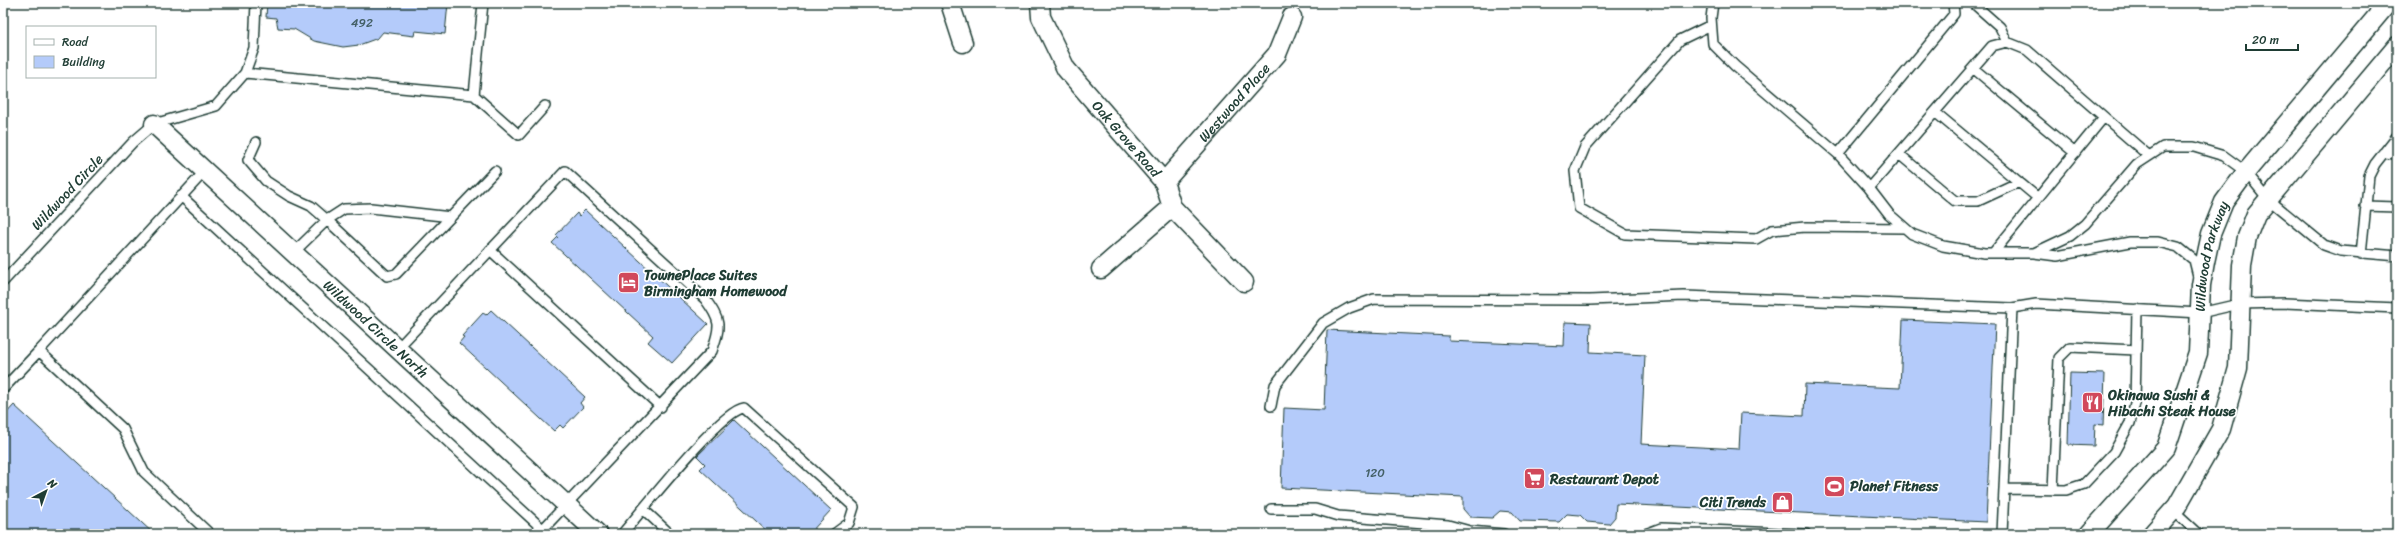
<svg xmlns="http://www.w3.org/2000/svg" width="2400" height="537" viewBox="0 0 2400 537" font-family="Sriracha,sans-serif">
  <rect width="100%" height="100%" fill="#fff"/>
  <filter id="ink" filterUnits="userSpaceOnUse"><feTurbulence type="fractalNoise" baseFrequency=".025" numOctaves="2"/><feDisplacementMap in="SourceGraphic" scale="8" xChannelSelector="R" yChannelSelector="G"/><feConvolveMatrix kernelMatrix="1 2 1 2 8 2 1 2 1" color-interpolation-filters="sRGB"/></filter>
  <g filter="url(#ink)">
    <path fill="#b4cbfa" stroke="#1f3d34" d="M267,3H448L445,34L415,31L414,36L383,32L378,38L359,45L343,47L314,41L294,29L278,28L276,18L266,17Z
      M585,210L708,324L672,363L648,342L653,336L552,243L558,237L556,235L577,213L579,216Z
      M491,310L585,397L580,403L583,407L563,428L560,425L554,431L459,343L464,337L462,336L483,313L486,315Z
      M1903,320L1995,324L1986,522L1616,504L1615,517L1609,524L1587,522L1580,515L1567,514L1559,522L1520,521L1512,512L1500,511L1492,518L1470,517L1463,509V497L1281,488L1284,408L1324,410L1327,330L1449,336V341L1564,346L1565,322L1591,323L1590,352L1645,355L1641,444L1739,449L1741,413L1804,416L1805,384L1900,388Z
      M2070,373L2105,374L2103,425L2095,424L2094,446L2068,445Z
      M14,405L154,534H3V417Z
      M734,420L831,510L809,534H770L700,469L705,464L697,456Z"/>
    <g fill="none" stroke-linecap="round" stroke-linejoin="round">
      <defs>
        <path id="service" d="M1713,3L1711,18L1713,44L1735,66L1838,154L1869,188L1889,214L1912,234L1943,246L1984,253H2034L2070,236L2085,224L2137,164L2163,147H2194L2224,156L2246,172L2268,199L2324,245L2341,251L2397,256
          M1973,3L2000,27L2007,42
          M1711,25L1680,40L1585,147L1575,171L1579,208L1625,234L1756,239L1772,230L1805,227L1905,228
          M1973,68L2075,153
          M245,73L474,95L483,3
          M474,95L519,135L545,106
          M1935,112L2038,198
          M256,142L248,160L266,181L289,196L311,206L327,220L344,209L371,208L451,217
          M2383,153L2397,154
          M1838,154L1954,14L1953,3
          M1899,154L1955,201H1978L2019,182
          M205,171L39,351L123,429L144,472L210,534
          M1869,188L1992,46L2007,42L2027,50L2149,156
          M181,196L548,534
          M2365,206L2397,207
          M490,250L661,407
          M293,253L327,220L387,276L396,274L495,171
          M1993,253L2104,117
          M2034,253L2057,256L2130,242H2158L2178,247L2194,260L2198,276
          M2361,254L2369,176L2375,164L2397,136
          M3,282L133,142L154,124L216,106L245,73L254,48L256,3
          M397,349L565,171L705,299C721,321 721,325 712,351L543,529
          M3,389L39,351
          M1271,406L1275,385L1323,323L1349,308L1374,299L1590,300L1684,296L2012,308
          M2004,489L2066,490L2084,484L2114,452L2130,423L2135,403L2137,309
          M2053,490L2059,358L2070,347L2136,350
          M643,509L670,534
          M1271,509H1315L1338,516L1448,525L1470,531L1504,534
          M2173,510L2199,534
          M622,534C642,511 721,410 744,408L854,507L849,523L834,534
          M1645,534L1661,528L1806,534
          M2002,534L2012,308L2036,304L2200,313L2239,304L2285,303L2397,308"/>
        <g id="minor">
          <path d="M950,3L963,43"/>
          <path id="s1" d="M1040,3L1041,17L1066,69L1164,182L1172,207L1244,282"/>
          <path id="s2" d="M154,124L598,534"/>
          <path id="s3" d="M1164,182L1277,54L1292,17"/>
          <path d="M1101,269L1172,207"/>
          <path id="s4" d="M2089,534L2166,448L2198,353L2201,285L2205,262L2211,234L2224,202L2246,172L2388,3"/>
          <path d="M2152,534L2177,506L2221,429L2238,368L2242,265L2247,237L2256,214L2397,46"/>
        </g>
      </defs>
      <use href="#service" stroke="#1f3d34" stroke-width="12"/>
      <use href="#minor" stroke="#1f3d34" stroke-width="21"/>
      <use href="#service" stroke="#fff" stroke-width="9"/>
      <use href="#minor" stroke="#fff" stroke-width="18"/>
    </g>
  </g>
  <defs>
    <symbol id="hotel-square" viewBox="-11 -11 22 22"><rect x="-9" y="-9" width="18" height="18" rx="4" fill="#d1495b" stroke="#fff"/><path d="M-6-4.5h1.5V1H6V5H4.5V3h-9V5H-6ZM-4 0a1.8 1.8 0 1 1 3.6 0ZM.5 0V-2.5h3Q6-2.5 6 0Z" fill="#fff"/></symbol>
    <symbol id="restaurant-square" viewBox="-11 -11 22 22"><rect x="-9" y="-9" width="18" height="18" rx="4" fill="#d1495b" stroke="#fff"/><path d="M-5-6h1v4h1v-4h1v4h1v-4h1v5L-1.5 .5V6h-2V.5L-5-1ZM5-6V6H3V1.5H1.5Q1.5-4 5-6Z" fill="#fff"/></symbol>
    <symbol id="supermarket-square" viewBox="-11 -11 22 22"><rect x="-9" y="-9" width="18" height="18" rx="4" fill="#d1495b" stroke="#fff"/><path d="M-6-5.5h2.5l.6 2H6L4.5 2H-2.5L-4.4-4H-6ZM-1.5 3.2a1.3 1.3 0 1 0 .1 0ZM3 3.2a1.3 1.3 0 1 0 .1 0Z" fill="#fff"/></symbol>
    <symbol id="stadium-square" viewBox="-11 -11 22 22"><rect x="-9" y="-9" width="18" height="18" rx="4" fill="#d1495b" stroke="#fff"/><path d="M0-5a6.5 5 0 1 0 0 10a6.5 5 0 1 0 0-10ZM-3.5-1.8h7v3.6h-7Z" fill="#fff"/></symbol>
    <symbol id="shop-square" viewBox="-11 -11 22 22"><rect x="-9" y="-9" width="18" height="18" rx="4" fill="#d1495b" stroke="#fff"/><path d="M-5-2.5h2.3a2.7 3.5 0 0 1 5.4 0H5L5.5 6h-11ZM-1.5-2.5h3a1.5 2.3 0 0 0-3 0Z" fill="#fff"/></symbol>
  </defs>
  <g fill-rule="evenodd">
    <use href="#hotel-square" x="616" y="270" width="25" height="25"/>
    <use href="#restaurant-square" x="2080" y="390" width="25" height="25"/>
    <use href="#supermarket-square" x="1522" y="466" width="25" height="25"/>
    <use href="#stadium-square" x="1822" y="474" width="25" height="25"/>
    <use href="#shop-square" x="1770" y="490" width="25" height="25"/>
  </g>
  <g text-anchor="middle" stroke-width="3.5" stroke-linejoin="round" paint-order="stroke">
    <g font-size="12" fill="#446066">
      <text x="362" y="27">492</text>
      <text x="1375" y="477">120</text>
    </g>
    <g font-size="14" fill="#1f3d34" stroke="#fff">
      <text dy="5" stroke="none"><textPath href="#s3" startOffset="106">Westwood Place</textPath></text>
      <text dy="5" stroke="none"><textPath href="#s1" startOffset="164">Oak Grove Road</textPath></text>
      <text transform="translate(67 192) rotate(-47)" y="5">Wildwood Circle</text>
      <text dy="5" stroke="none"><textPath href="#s4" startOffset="314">Wildwood Parkway</textPath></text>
      <text dy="5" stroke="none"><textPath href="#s2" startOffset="302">Wildwood Circle North</textPath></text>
    </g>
    <g font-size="14" font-weight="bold" fill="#1f3d34" stroke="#fff" text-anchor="start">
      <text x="644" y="280">TownePlace Suites<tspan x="644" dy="16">Birmingham Homewood</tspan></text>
      <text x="2108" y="400">Okinawa Sushi &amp;<tspan x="2108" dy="16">Hibachi Steak House</tspan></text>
      <text x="1550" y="484">Restaurant Depot</text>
      <text x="1850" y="491">Planet Fitness</text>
      <text x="1766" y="507" text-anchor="end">Citi Trends</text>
    </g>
  </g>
  <rect width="2400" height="537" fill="none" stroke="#fff" stroke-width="16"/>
  <rect x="8" y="8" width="2384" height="521" fill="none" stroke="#1f3d34" stroke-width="1.5" filter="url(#ink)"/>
  <rect x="26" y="26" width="130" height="52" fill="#ffffff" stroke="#a5b1ae"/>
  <rect x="34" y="39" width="20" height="6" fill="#ffffff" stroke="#a5b1ae"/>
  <text x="62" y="46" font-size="12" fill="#1f3d34">Road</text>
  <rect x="34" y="56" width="20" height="12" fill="#b4cbfa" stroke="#a5b1ae"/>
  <text x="62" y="66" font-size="12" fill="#1f3d34">Building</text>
  <g transform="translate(46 491) rotate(41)" stroke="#ffffff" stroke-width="3" paint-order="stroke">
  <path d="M0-3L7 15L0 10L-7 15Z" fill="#1f3d34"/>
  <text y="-6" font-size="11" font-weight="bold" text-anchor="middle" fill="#1f3d34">N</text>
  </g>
  <path d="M2246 44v6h52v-6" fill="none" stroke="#1f3d34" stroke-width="2"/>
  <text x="2252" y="44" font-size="12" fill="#1f3d34" stroke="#ffffff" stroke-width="3" paint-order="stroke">20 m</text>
</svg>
